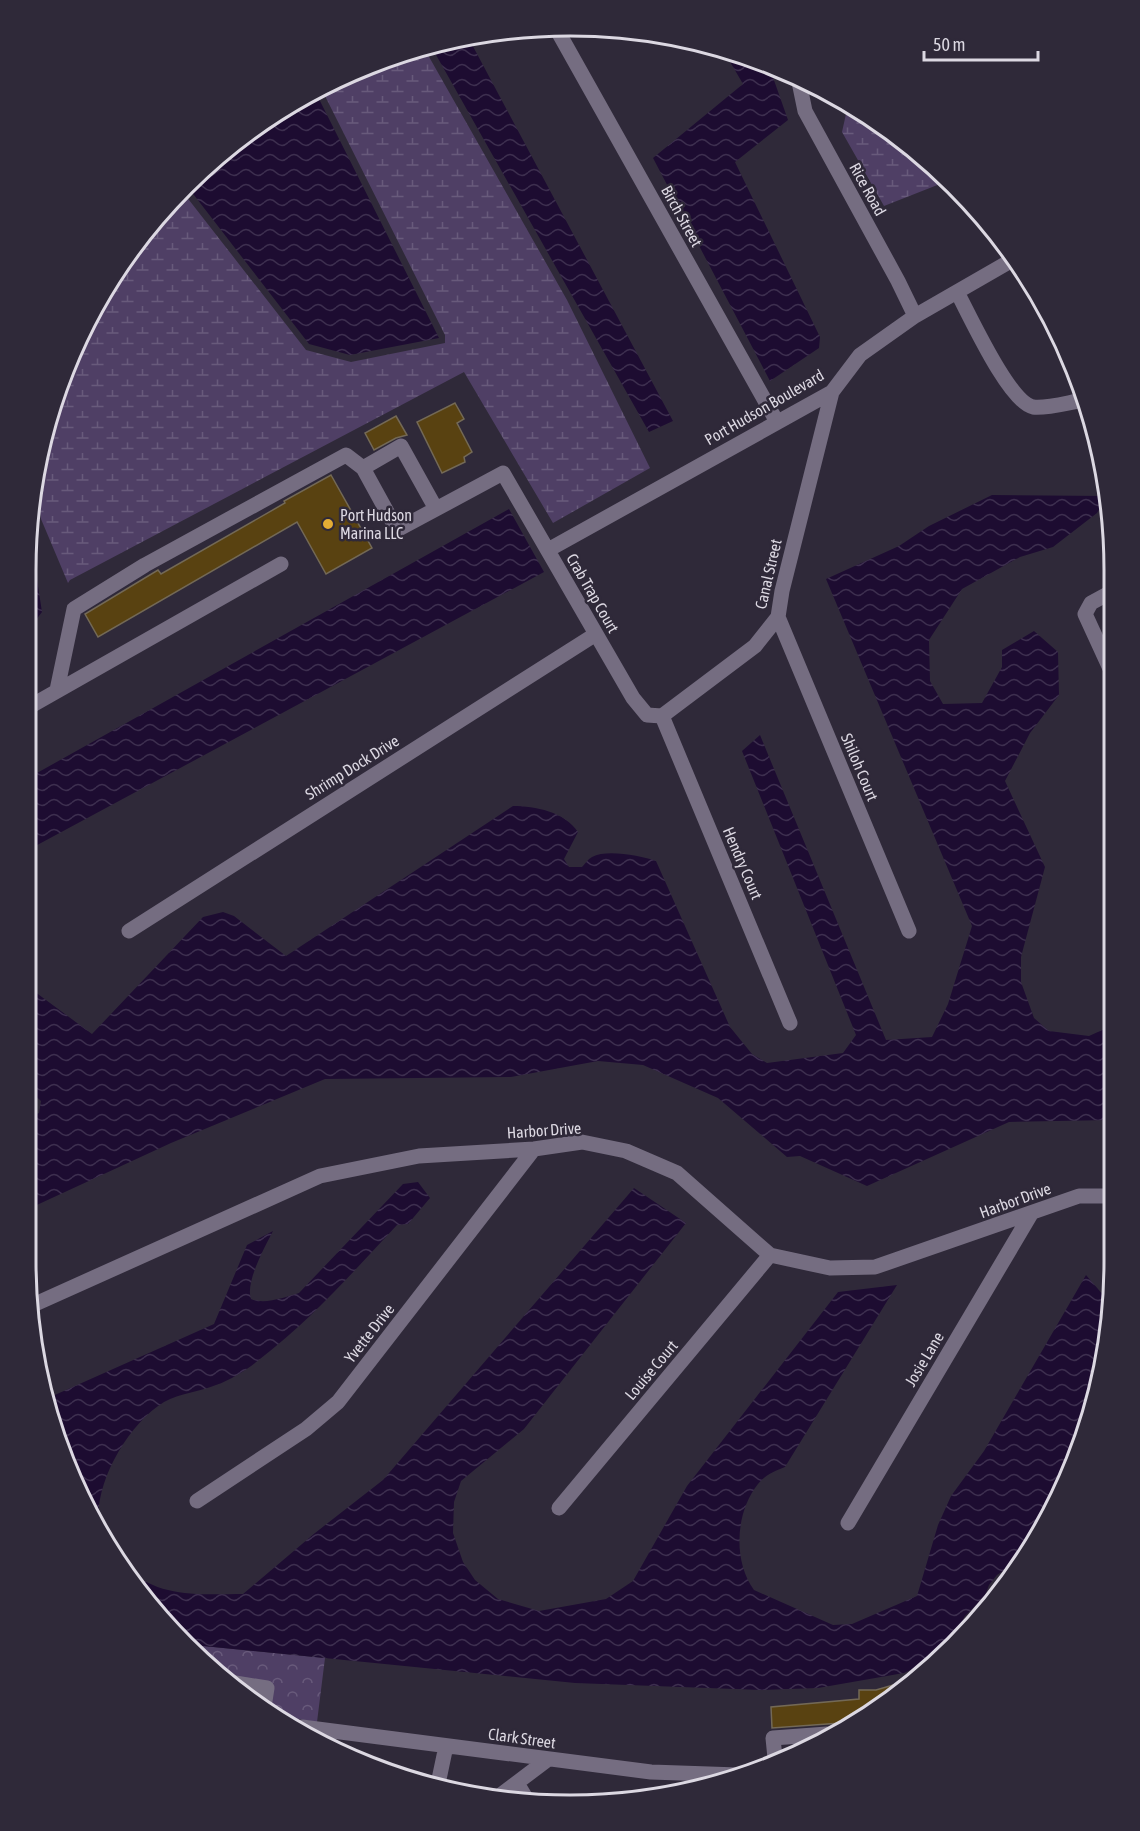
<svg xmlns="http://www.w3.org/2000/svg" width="1140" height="1831" viewBox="0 0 1140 1831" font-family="'Asap Condensed',sans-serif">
  <defs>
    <pattern id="forest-crowns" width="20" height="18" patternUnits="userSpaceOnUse" patternTransform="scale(1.5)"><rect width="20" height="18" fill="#4f3f65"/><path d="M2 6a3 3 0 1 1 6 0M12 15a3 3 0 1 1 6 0" fill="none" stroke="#685a7b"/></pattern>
    <pattern id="wetland-marsh" width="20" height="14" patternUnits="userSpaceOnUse" patternTransform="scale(1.5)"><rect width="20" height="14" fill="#4f3f65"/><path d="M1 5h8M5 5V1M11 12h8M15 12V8" fill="none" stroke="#685a7b"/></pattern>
    <pattern id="water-waves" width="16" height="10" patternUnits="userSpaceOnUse" patternTransform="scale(1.5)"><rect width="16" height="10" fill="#1d0c31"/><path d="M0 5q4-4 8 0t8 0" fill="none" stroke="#3d2f4f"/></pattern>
  </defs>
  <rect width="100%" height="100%" fill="#2f2939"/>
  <path fill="url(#forest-crowns)" d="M193,1645L325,1658L317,1722L284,1717L239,1693Z"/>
  <path fill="url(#wetland-marsh)" d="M424,48L567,300L650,468L553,523L464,372L70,580L68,583L41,519L35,481L67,361L138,238L182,191L306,350L351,362L445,343V335L321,88L395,54Z
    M848,105L902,138L957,190L945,182L884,206L842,132Z"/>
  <path fill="url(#water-waves)" d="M468,37L673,421L649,432L431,46Z
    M722,48L769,66L788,120L735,162L820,337L819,348L770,381L653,158L743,84Z
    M315,91L439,338L350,355L309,344L187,186L211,160L298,98Z
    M992,495L1107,496L1097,513L1053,547L1020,557L962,589L929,640L930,681L943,704L982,703L1002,667V650L1034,631L1058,652L1059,695L1030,733L1005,781L1045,867L1021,957V982L1034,1018L1049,1031L1089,1036L1111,1026V1120L1009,1122L867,1186L800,1156L787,1157L718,1098L643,1065L598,1061L511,1077L325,1079L171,1143L26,1210V1118L39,1113L41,1101L27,1088V986L92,1034L203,917L223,912L234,916L286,956L513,806C535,806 565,812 578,832L564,859L569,867H582C585,864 588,859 592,857C607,849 641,856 656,861L730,1027L752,1054L767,1063L843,1053L856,1035L742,751L760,735L886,1040L932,1037L948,1004L972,926L826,579L899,546L929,526Z
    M509,509L544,572L28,850V778Z
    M30,534L42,612L29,629V628Z
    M418,1182L430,1198L408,1224L397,1225C353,1272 311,1320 260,1359C248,1369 231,1380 216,1385C200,1392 180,1393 164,1402C128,1424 93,1484 99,1527L54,1436L48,1398L214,1324L247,1245L273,1231C265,1247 245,1282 251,1299C265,1305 285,1297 299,1293L403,1184Z
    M634,1188L686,1223L524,1429L461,1481L454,1502L453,1533L463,1562L475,1580L498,1599L539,1611L606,1599L633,1581L687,1486L838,1292L897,1285L785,1467C775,1471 765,1475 758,1484C735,1513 733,1561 754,1590L833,1625L852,1624L917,1596L938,1525L951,1496L984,1451L1086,1275L1110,1303V1332L1073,1470L1017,1567L1015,1563L997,1575L989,1585L985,1596L965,1616L951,1640L925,1663L904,1673L818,1688L761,1690L575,1683L193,1645L117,1564L108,1544C115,1553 121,1562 129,1569C159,1599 205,1594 243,1594L315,1533L383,1480Z"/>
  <path fill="#594211" stroke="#736956" stroke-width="1.5" d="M455,403L464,419L457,423L472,452L464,457L465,462L442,473L417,422Z
    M396,416L407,435L396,438L374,450L365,433Z
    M331,475L372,548L326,574L297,522L98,637L85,614L158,570L161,574L285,503L284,501Z
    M907,1681L872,1714L855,1722L772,1728L771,1707L859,1699V1690H876Z"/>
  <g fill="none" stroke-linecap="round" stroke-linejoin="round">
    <path stroke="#756d81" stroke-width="15" d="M556,28L777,422
      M798,77L805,111L898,281L915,316
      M957,292C970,316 1009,402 1033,407C1046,409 1070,402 1084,400
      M436,509L401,446L363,468L397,530L503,473L633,698L647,715L662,716
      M548,550L832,392L860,355L915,316L1014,259
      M778,617L909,931
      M1113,675L1085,614L1091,603L1113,591
      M57,690L74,609L145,565L346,455L363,468
      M29,707L281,564
      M662,716L755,646L778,617L782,591L832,392
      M662,716L790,1023
      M129,931L596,634
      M33,1305L320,1176L419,1156L534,1149L582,1142L626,1151L677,1173L770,1255L830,1268L875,1267L1079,1196H1110
      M197,1501L306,1429L338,1402L534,1149
      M559,1508L770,1255
      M848,1523L1031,1214
      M229,1682L267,1688L264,1707
      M302,1727L651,1772L738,1775
      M775,1758L773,1738L827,1734
      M517,1783L526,1798
      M438,1784L446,1746
      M502,1794L547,1760"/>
  </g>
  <circle fill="#e4ad35" stroke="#2f2939" stroke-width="2" cx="328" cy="524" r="6"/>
  <g text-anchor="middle" stroke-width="5" stroke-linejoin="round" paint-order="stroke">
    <g font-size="16" fill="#dcd8e2" stroke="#2f2939">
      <text transform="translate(868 189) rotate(61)" y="6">Rice Road</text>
      <text transform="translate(682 216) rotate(61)" y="6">Birch Street</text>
      <text transform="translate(764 407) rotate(-30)" y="6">Port Hudson Boulevard</text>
      <text transform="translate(768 574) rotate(-77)" y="6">Canal Street</text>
      <text transform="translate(593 593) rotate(60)" y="6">Crab Trap Court</text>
      <text transform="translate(352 767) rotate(-32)" y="6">Shrimp Dock Drive</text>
      <text transform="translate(860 767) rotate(67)" y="6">Shiloh Court</text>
      <text transform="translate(743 863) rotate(67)" y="6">Hendry Court</text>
      <text transform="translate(544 1130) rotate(-4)" y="6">Harbor Drive</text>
      <text transform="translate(1015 1200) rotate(-20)" y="6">Harbor Drive</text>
      <text transform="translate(369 1333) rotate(-52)" y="6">Yvette Drive</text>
      <text transform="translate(924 1359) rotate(-59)" y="6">Josie Lane</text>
      <text transform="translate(651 1370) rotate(-50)" y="6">Louise Court</text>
      <text transform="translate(522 1738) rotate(8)" y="6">Clark Street</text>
    </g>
    <g font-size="16" fill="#dcd8e2" stroke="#2f2939" text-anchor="start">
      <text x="340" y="521">Port Hudson<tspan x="340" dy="18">Marina LLC</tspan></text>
    </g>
  </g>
  <path d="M0 0H1140V1831H0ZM570 36H570A534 534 0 0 1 1104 570V1261A534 534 0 0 1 570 1795H570A534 534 0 0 1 36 1261V570A534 534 0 0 1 570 36Z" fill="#2f2939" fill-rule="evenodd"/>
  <path fill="none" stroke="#dcd8e2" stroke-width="3" d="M570 36H570A534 534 0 0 1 1104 570V1261A534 534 0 0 1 570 1795H570A534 534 0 0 1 36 1261V570A534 534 0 0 1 570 36Z"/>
  <path d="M924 51v9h114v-9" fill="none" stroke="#dcd8e2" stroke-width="3"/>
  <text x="933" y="51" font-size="18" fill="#dcd8e2" stroke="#2f2939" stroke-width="4.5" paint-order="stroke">50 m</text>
</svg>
